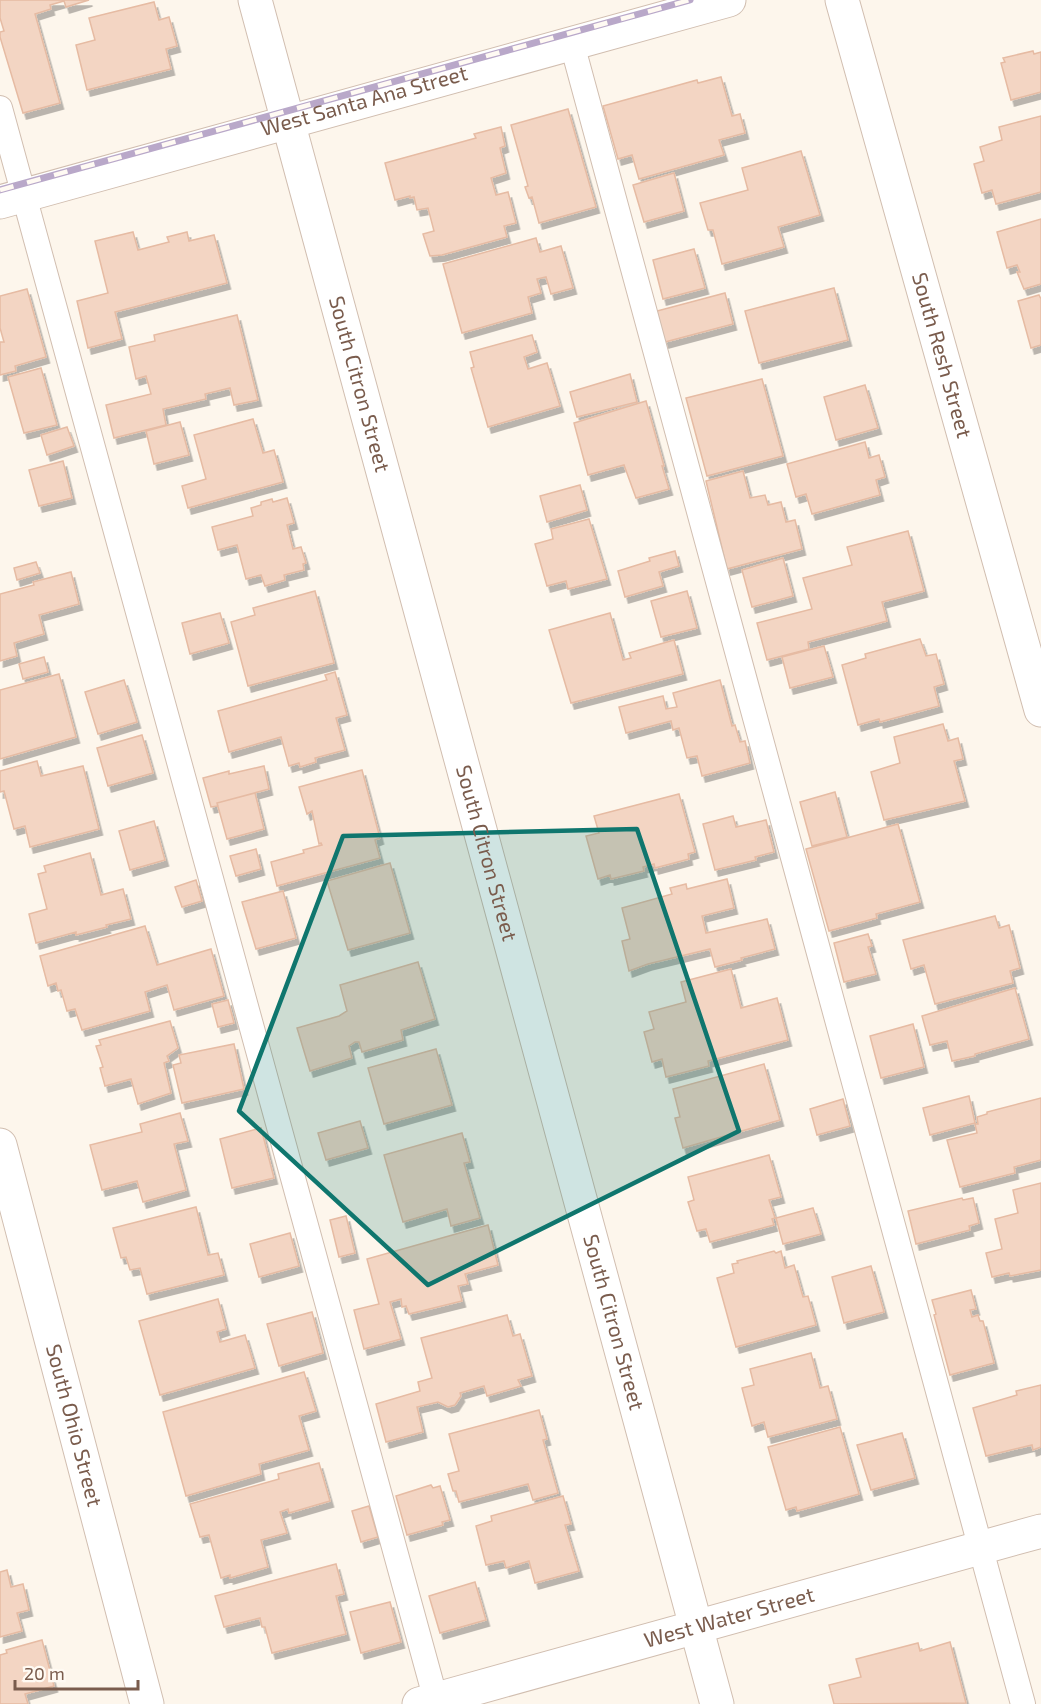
<svg xmlns="http://www.w3.org/2000/svg" width="1041" height="1704" viewBox="0 0 1041 1704" font-family="'Exo 2',sans-serif">
  <defs>
    <filter id="shadow"><feDropShadow dx="3.5" dy="6" stdDeviation="0" flood-color="#0004"/></filter>
  </defs>
  <rect width="100%" height="100%" fill="#fdf6ec"/>
  <path fill="#f3d5c3" stroke="#e6bba3" stroke-width="1.5" filter="url(#shadow)" d="M0,0H89L66,7L64,1L50,5L51,9L35,14L60,103L23,113L0,37V32L4,31L0,18Z
    M154,2L159,20L169,17L177,46L166,49L171,69L87,90L76,45L95,40L89,18Z
    M1033,51L1034,54L1041,52V92L1011,100L1001,63L1005,62L1003,58Z
    M721,77L732,116L740,114L745,133L719,140L724,155L639,179L632,155L618,159L603,106L697,80L698,83Z
    M568,109L596,207L539,223L532,197L529,198L525,187L528,186L511,125Z
    M1041,116V192L996,204L992,190L982,193L974,164L984,161L980,147L1002,140L999,127Z
    M501,127L505,146L500,148L506,173L491,178L496,195L508,192L516,223L504,226L507,237L442,255L430,256L423,234L434,231L428,208L417,210L414,197L410,198V196L395,200L385,163L476,138L474,134Z
    M801,151L820,215L778,227L784,247L722,264L713,230H708L700,203L748,190L742,168Z
    M674,173L684,211L644,222L633,185Z
    M1041,219V284L1024,289L1017,272H1020L1017,265L1007,268L997,232Z
    M133,232L138,250L169,242L167,237L187,232L189,241L214,235L227,283L115,312L122,339L88,348L77,301L108,293L95,241Z
    M536,238L540,252L561,246L573,288L551,294L546,277L537,279L541,293L528,297L532,313L462,333L443,264Z
    M694,249L705,288L663,299L653,260Z
    M834,288L848,340L759,363L745,311Z
    M27,289L46,357L15,366L16,371L0,375V342H4L0,328V296Z
    M725,293L733,324L665,342L657,311Z
    M1039,295L1041,299V345L1031,348L1018,301Z
    M237,315L258,400L234,405L230,388L205,394L206,399L163,409L166,425L114,438L106,405L151,394L146,376L136,379L129,347L155,341L154,335Z
    M532,335L537,352L524,357L528,369L547,363L560,406L488,427L471,368L474,367L470,352Z
    M41,368L57,425L24,433L8,377Z
    M630,374L637,402L577,417L570,392Z
    M762,379L783,456L707,476L686,398Z
    M865,385L878,428L836,440L824,397Z
    M646,401L664,466H662L669,489L636,498L624,465L588,475L574,423Z
    M253,419L263,453L274,450L283,482L188,508L182,486L206,479L194,435Z
    M180,422L189,455L154,464L146,431Z
    M67,427L74,446L47,455L41,435Z
    M865,442L869,458L879,455L885,477L876,480L880,495L812,514L806,494L796,497L787,464Z
    M63,461L72,498L39,506L29,470Z
    M743,471L750,498L765,495L768,505L781,502L786,522L795,520L802,549L727,569L706,481Z
    M580,485L587,510L547,522L540,496Z
    M287,498L294,523L287,525L293,549L301,547L306,563L303,564L304,570L284,575L285,580L265,586L261,575L246,579L237,545L218,550L212,527L253,516L251,508L261,505V502L272,499L273,502Z
    M589,519L607,579L568,589L566,581L547,586L535,544L553,539L551,529Z
    M908,531L924,591L882,602L887,621L808,642L809,649L767,660L757,623L812,609L803,578L852,565L847,547Z
    M675,551L679,566L659,572L663,586L625,597L618,571L650,561L649,558Z
    M783,558L793,596L752,607L742,570Z
    M36,562L40,573L17,580L14,568Z
    M71,572L79,604L39,615L44,634L14,643L17,656L0,661V594L34,585L33,582Z
    M315,591L334,663L248,686L231,622L255,615L253,608Z
    M687,591L697,628L661,637L651,601Z
    M220,613L229,643L190,654L182,623Z
    M610,613L623,660L631,658L629,653L674,640L683,674L571,703L549,630Z
    M920,639L926,656L936,654L944,684L934,687L939,706L880,722L879,719L858,725L842,665L866,658L865,654Z
    M824,646L833,677L790,688L782,657Z
    M44,657L48,672L23,679L19,664Z
    M335,672L347,715L336,718L345,750L315,758L316,762L300,767L299,763L289,766L281,737L229,752L218,711L327,680L325,675Z
    M59,674L76,737L0,759V690Z
    M124,680L137,722L98,734L85,692Z
    M720,680L732,726L735,725L740,742L745,741L750,763L702,776L697,756L687,758L679,728L673,730L671,721L626,733L619,707L663,696L666,709L677,707L673,693Z
    M943,724L948,741L958,738L963,759L954,761L965,801L884,820L871,772L900,763L894,737Z
    M142,735L153,773L108,786L97,748Z
    M37,761L41,776L83,766L99,829L30,847L25,826L14,829L4,791L0,792V771Z
    M264,766L269,789L217,803L218,806L211,807L203,778L229,771V774Z
    M362,770L380,838L375,840L380,858L277,886L271,862L304,853L303,850L322,845L321,843L319,844L312,811L307,814L299,787Z
    M835,792L847,837L812,846L800,802Z
    M255,793L264,829L227,839L217,803Z
    M679,794L695,852L688,854L689,859L655,868L654,864L643,867L644,871L611,879L610,875L598,879L586,836L599,833L594,816Z
    M733,816L736,827L766,820L774,852L755,857L756,860L715,870L703,824Z
    M154,821L165,860L130,870L119,831Z
    M898,824L920,902L876,914L877,918L829,931L806,849Z
    M256,849L261,869L236,876L230,856Z
    M90,853L101,895L123,889L131,919L106,925L107,927L76,935V932L36,943L29,914L47,909L38,874L46,872L44,866Z
    M390,863L410,933L348,950L327,881Z
    M727,879L734,908L702,916L706,933L767,919L775,949L741,958L742,960L715,967L710,949L648,964L629,971L622,941L630,939L622,908L672,894L670,888L686,884L687,889Z
    M196,880L202,901L182,907L175,887Z
    M283,891L296,938L256,949L242,902Z
    M995,916L999,928L1009,925L1020,968L1010,971L1013,983L935,1004L924,965L911,969L903,940Z
    M145,926L157,965L211,949L224,996L174,1010L167,985L145,992L150,1011L82,1030L75,1009L67,1011L61,990L58,991L56,983L48,986L40,956Z
    M868,934L872,946L868,947L876,974L844,982L834,943Z
    M418,962L435,1019L401,1030L403,1040L362,1052L359,1042H355L349,1046L352,1058L310,1071L297,1028L339,1016L347,1011L340,985Z
    M731,969L741,1008L777,998L788,1040L708,1061L709,1066L666,1077L662,1059L652,1062L644,1032L654,1029L649,1012L686,1002L681,982Z
    M1015,988L1029,1039L975,1054V1056L952,1061L947,1041L930,1045L922,1016Z
    M228,1000L234,1023L218,1027L212,1004Z
    M170,1021L178,1048L167,1056L169,1061L164,1063L171,1093L138,1104L131,1079L105,1086L100,1068L103,1067L96,1046L101,1045L99,1040Z
    M913,1024L924,1067L881,1078L870,1036Z
    M234,1044L244,1089L182,1103L173,1065L181,1063L179,1055Z
    M436,1049L452,1105L384,1124L368,1068Z
    M764,1064L780,1120L683,1148L675,1118L680,1117L673,1089Z
    M969,1096L975,1123L930,1135L923,1108Z
    M1041,1098V1160L1014,1167L1015,1173L960,1187L947,1140L977,1133L975,1124H978L977,1117L987,1114V1112Z
    M843,1099L850,1126L817,1135L810,1109Z
    M180,1113L188,1141L174,1144L186,1190L143,1202L137,1181L102,1190L90,1145L142,1132L140,1124Z
    M360,1121L368,1148L326,1160L318,1133Z
    M261,1128L274,1178L232,1188L220,1139Z
    M462,1133L470,1162L464,1163L480,1218L451,1226L447,1209L403,1222L384,1155Z
    M769,1155L781,1197L769,1200L775,1218L772,1219L774,1225L710,1242L706,1229L697,1231L688,1202L694,1200L688,1177Z
    M1041,1183V1270L1010,1276L1009,1273L992,1277L986,1253L1002,1249L995,1219L1018,1213L1013,1190Z
    M962,1198L963,1200L973,1198L979,1223L969,1226L970,1230L916,1244L908,1211Z
    M196,1207L208,1255L218,1253L224,1275L147,1294L140,1268L130,1270L126,1257L121,1258L113,1228Z
    M813,1208L821,1234L783,1244L776,1218Z
    M346,1216L355,1253L339,1257L330,1220Z
    M488,1225L498,1265L465,1274L468,1284L458,1286L462,1301L409,1314L406,1306L402,1307L401,1299L390,1302L401,1339L364,1349L354,1310L379,1304L367,1259Z
    M290,1233L299,1266L259,1277L250,1244Z
    M774,1251L776,1253L781,1251L785,1268L794,1265L803,1297L808,1296L816,1325L736,1347L717,1278L734,1273L732,1264L738,1263L737,1261Z
    M871,1266L884,1312L844,1323L832,1277Z
    M971,1290L976,1309L970,1310L972,1317L978,1315L980,1321H983L994,1363L950,1375L934,1315L936,1314L932,1300Z
    M218,1299L226,1329L217,1332L220,1342L245,1335L255,1368L160,1395L139,1321Z
    M312,1312L323,1353L279,1366L267,1324Z
    M507,1315L513,1336L520,1334L532,1376L518,1380L521,1386L487,1396L484,1386L460,1393L461,1396L455,1405L448,1407L438,1402L417,1407L423,1432L386,1442L376,1404L420,1391L418,1382L432,1378L421,1338Z
    M811,1353L820,1388L828,1386L837,1419L768,1437L764,1422L752,1426L742,1388L754,1385L750,1369Z
    M304,1372L316,1411L299,1416L309,1450L259,1464L261,1474L186,1496L163,1412Z
    M1041,1385V1447L1033,1450L1032,1445L986,1456L973,1408L1017,1395L1016,1391Z
    M539,1410L547,1439L543,1440L558,1493L533,1500L528,1484L459,1502L456,1491H453L448,1474L459,1471L449,1434Z
    M840,1427L859,1494L797,1511L796,1507L786,1510L768,1447Z
    M902,1433L915,1478L871,1490L857,1445Z
    M319,1463L330,1501L289,1513L288,1509L280,1512L287,1533L261,1540L268,1567L230,1578V1575L221,1578L209,1535L200,1537L190,1504L279,1479L278,1474Z
    M431,1485L433,1488L440,1486L450,1520L442,1522L443,1525L407,1535L396,1496Z
    M563,1496L571,1524L565,1525L579,1571L535,1583L529,1561L506,1568L504,1561L486,1565L476,1526L492,1521L491,1516Z
    M369,1506L378,1537L361,1542L352,1511Z
    M336,1564L344,1594L336,1596L346,1634L272,1653L265,1627H262L260,1618L224,1627L215,1596Z
    M7,1570L11,1587L23,1584L29,1610L17,1613L22,1631L0,1637V1572Z
    M475,1582L486,1620L440,1633L429,1596Z
    M390,1602L401,1642L361,1653L350,1612Z
    M42,1640L54,1686L25,1694L28,1704H0V1655L7,1653L6,1650Z
    M950,1642L966,1703L834,1704L829,1685L861,1677L856,1659L918,1643L920,1651Z"/>
  <g fill="none" stroke-linecap="round" stroke-linejoin="round">
    <defs>
      <path id="service" d="M572,44L1023,1704
        M0,108L437,1704"/>
      <g id="minor">
        <path id="s1" d="M842,0L1041,710"/>
        <path id="s2" d="M0,1145L147,1704"/>
        <path id="s3" d="M419,1704L1041,1531"/>
      </g>
      <g id="tertiary">
        <path id="s4" d="M255,0L717,1704"/>
        <path id="s5" d="M0,202L729,0"/>
      </g>
    </defs>
    <use href="#service" stroke="#d1beb0" stroke-width="26"/>
    <use href="#minor" stroke="#d1beb0" stroke-width="35"/>
    <use href="#tertiary" stroke="#d1beb0" stroke-width="35"/>
    <use href="#service" stroke="#fff" stroke-width="24"/>
    <use href="#minor" stroke="#fff" stroke-width="33"/>
    <use href="#tertiary" stroke="#fff" stroke-width="33"/>
    <defs>
      <path id="rail" d="M0,190L690,0"/>
    </defs>
    <use href="#rail" stroke="#b9a8c9" stroke-width="7"/>
    <use href="#rail" stroke="#fffaf3" stroke-width="4.5" stroke-dasharray="14" stroke-linecap="butt"/>
  </g>
  <path fill="#0f766e" fill-opacity="0.2" stroke="#0f766e" stroke-width="4.5" stroke-linejoin="round" d="M637,829L739,1131L428,1285L239,1111L343,836Z"/>
  <g text-anchor="middle" stroke-width="6" stroke-linejoin="round" paint-order="stroke">
    <g font-size="21" fill="#7a5c4d" stroke="#fffaf3">
      <text dy="7" stroke="none"><textPath href="#s5" startOffset="378">West Santa Ana Street</textPath></text>
      <text dy="7" stroke="none"><textPath href="#s1" startOffset="369">South Resh Street</textPath></text>
      <text dy="7" stroke="none"><textPath href="#s4" startOffset="398">South Citron Street</textPath></text>
      <text dy="7" stroke="none"><textPath href="#s4" startOffset="884">South Citron Street</textPath></text>
      <text dy="7" stroke="none"><textPath href="#s4" startOffset="1370">South Citron Street</textPath></text>
      <text dy="7" stroke="none"><textPath href="#s2" startOffset="290">South Ohio Street</textPath></text>
      <text dy="7" stroke="none"><textPath href="#s3" startOffset="322">West Water Street</textPath></text>
    </g>
  </g>
  <path d="M15 1680v9h123v-9" fill="none" stroke="#7a5c4d" stroke-width="3"/>
  <text x="24" y="1680" font-size="18" fill="#7a5c4d" stroke="#fffaf3" stroke-width="4.5" paint-order="stroke">20 m</text>
</svg>
